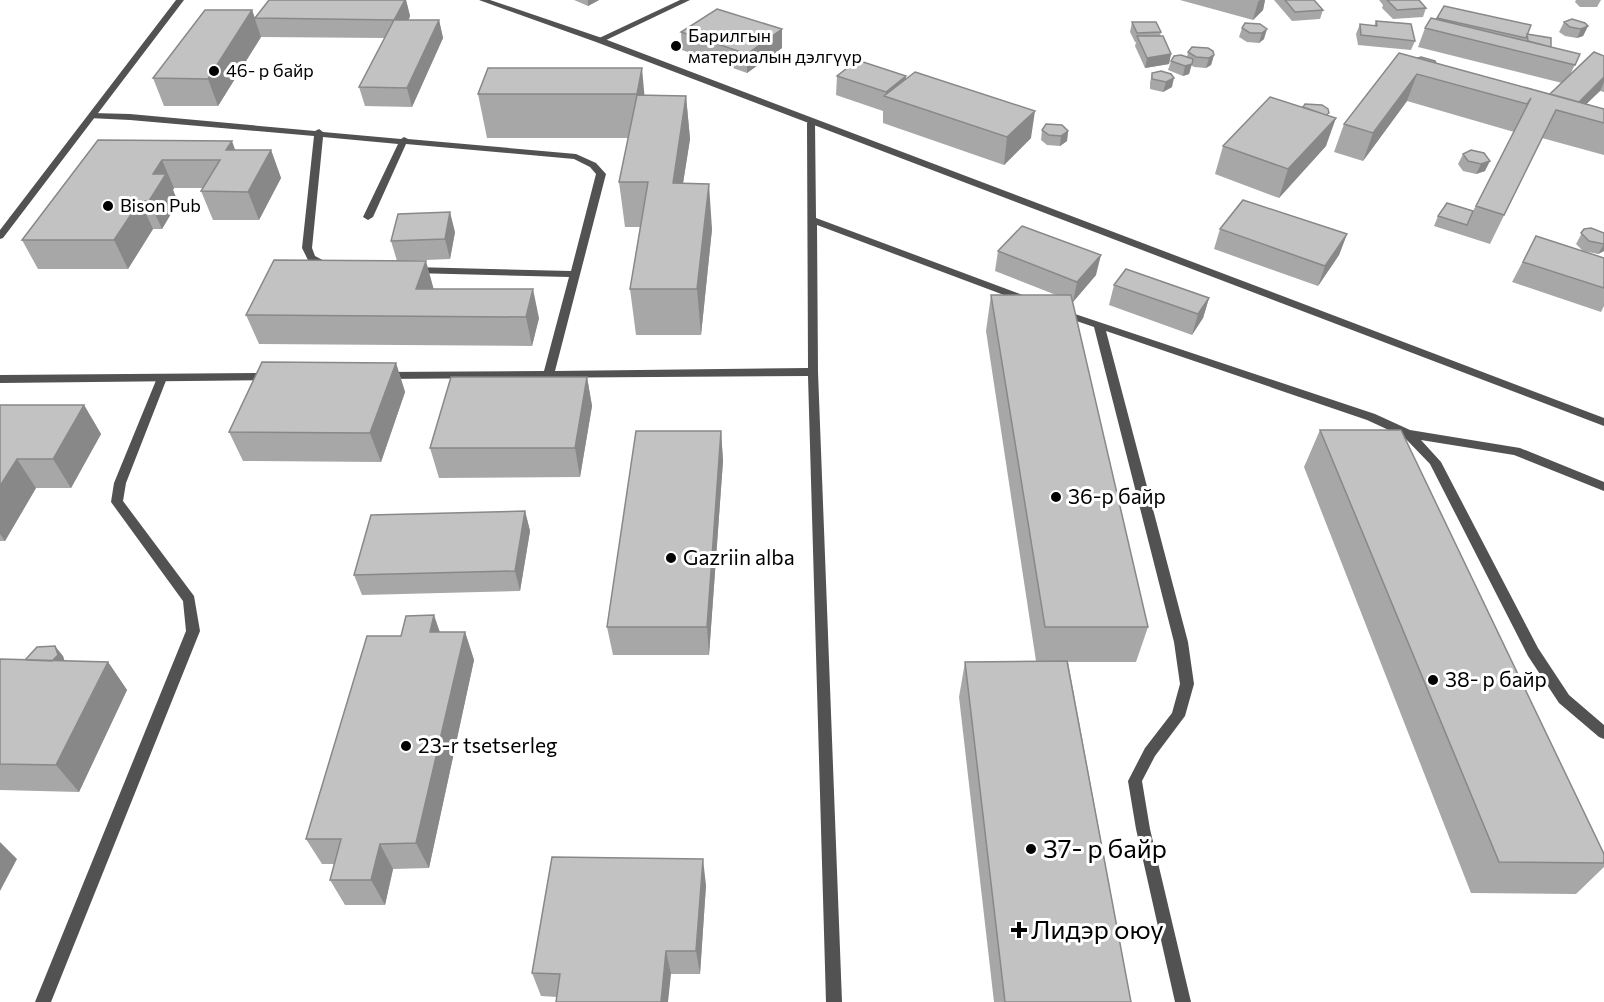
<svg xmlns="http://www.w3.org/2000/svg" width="1604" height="1002" viewBox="0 0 1604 1002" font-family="Commissioner,sans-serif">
  <rect width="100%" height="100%" fill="#fff"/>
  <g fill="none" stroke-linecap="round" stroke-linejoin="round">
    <path fill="#525252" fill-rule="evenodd" d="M162,374L167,378L126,483L123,501L194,596L200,631L51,1002H35L186,631L183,601L111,502L114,483L157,378Z"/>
    <path fill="#525252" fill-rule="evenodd" d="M680,0H690L602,42L595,40Z
      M92,113L130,114L315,131L319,129L323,132L401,139L404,137L408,139L576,154L596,163L606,174L555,371L808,368L807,123L811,120L815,123L816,218L1031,298V302H1023L817,225L818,372L842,1002H826L808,376L381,379L380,376L385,372L544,371L569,277L413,273L408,270L413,267L571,271L596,174L590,167L574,159L406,144L373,217L368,220L363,217L398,144L323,137L312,248L315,256L332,265L334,267L329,270L308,260L302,248L314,136L130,120L89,118L88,116Z
      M1060,309L1375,414L1410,430L1520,448L1604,482V491L1514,455L1421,440L1441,462L1538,648L1569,695L1604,725V739L1599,737L1559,703L1528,656L1430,464L1404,437L1367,420L1106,331L1188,642L1194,684L1185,716L1155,756L1142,781L1150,829L1191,1002H1175L1136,829L1128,781L1145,748L1172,713L1180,684L1174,642L1094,327L1056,314L1055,312Z
      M269,373L274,377L273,380L0,383V375Z"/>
    <path fill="#525252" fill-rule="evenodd" d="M176,0H184L3,238L0,239V230Z
      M479,0H490L602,38L1604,418V426L596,42Z"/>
  </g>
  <path fill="#a7a7a7" d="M269,0H406L410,16L409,20H439L443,38L412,107L365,106L359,87L385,38L261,37L218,106H164L153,78L252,10L255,18Z
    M574,0H599L588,6Z
    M1180,0H1265L1263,10L1253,20Z
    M1274,0H1314L1323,10L1320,19L1292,21Z
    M1379,0H1419L1426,8L1423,17L1393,19L1382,8L1383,5Z
    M1576,0H1601L1597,7H1580L1575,2Z
    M1444,6L1527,34L1551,47L1580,54L1570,75L1604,56V92L1600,91L1586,104L1604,109V155L1542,138L1490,244L1434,226L1438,216L1473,211L1514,132L1407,101L1363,161L1334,152L1344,124L1399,53L1550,94L1562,83L1418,47L1425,28L1437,19Z
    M1376,21L1415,41L1411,50L1358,45L1356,34L1360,24L1374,26Z
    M1132,22L1161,32L1160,36L1171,54L1169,64L1145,68L1135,46L1136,42H1135L1130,32Z
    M1564,22L1588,26L1583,36L1577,38L1565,36L1559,32Z
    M1260,24L1264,39L1259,43L1247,42L1239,37L1242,28Z
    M681,32L782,48L747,73L682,50Z
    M1188,52L1214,55L1211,65L1206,68L1194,67L1191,65L1189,74L1183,76L1168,70L1171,61L1187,57Z
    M488,68L645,95L686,96L690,139L683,183L712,229L701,335H636L630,289L640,227H625L619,182L628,138H487L478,94Z
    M1161,71L1172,87L1163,92L1150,89V83L1152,73Z
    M837,76L906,78L1031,138L1004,165L883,123V111L836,95Z
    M1329,116L1326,146L1279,198L1215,174L1223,146Z
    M1042,130L1068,131L1067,141L1060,146L1047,145L1041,140Z
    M98,140L235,150H271L281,178L259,220H213L201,191L203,188H174L173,190L178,202L162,229H153L128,269H38L22,240Z
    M1484,153L1485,171L1476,174L1463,171L1458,164L1463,154Z
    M1220,229L1347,234L1339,255L1318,286L1214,249Z
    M1584,229L1604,233V251L1598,254L1583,251L1576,244Z
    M455,232L450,259L401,261L433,289L539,318L532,346L259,344L246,315L397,261L391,241Z
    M1536,236L1604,258V306L1601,312L1512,282Z
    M998,251L1096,275L1073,302L1072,301L1148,627L1136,662H1068L1131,1002H994L959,697L965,662L1036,661L986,331L991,295H1056L995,271Z
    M1114,285L1209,298L1203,318L1192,335L1109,305Z
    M396,363L405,392L381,462L243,461L229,432Z
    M587,377L592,406L580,477L439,478L430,448Z
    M0,405H84L101,434L71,488H36L5,541H0Z
    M1320,430L1604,854V867L1576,894L1471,893L1304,467Z
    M721,431L723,461L709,655H613L607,627Z
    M525,511L530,531L520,591L362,595L354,575Z
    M440,632H465L474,660L429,868L393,869L385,905H345L330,880L334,864H322L306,839L401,636Z
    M63,656L64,661L108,662L127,690L79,792L0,790V659L27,660Z
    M706,885L700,974H671L557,997L541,996L532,973Z"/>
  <path fill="#888" d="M405,0H406L410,16L399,38L394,20Z
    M588,0H599L588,6Z
    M1260,0H1265L1263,10L1253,20L1258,2Z
    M252,10L261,37L218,106L208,79Z
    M439,20L443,38L412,107L407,88Z
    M1588,26L1583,36L1577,38L1581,29Z
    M782,29V48L747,73V54Z
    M1267,29L1264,39L1259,43L1262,33Z
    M1171,54L1169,64L1145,68L1147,58Z
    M1214,55L1211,65L1206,68L1209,58Z
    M1192,64L1189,74L1183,76L1185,66Z
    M642,68L646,112L642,138L637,94Z
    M1417,74L1407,101L1363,161L1373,133Z
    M906,76L905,95L886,96V92Z
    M1604,77V82L1600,91L1575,115V106Z
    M1174,78L1172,87L1163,92L1166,82Z
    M686,96L690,139L676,228L673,183Z
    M1035,111L1031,138L1004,165L1007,137Z
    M1336,118L1326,146L1279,198L1288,169Z
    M1068,131L1067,141L1060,146L1061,136Z
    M232,141L242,169L226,150Z
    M271,150L281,178L259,220L248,192Z
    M162,160L174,188L173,190L178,202L162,229L149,201L153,174Z
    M1490,161L1485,171L1476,174L1481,164Z
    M709,184L712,229L701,335L697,289Z
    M140,201L153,229L128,269L114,240Z
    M450,212L455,232L450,259L445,239Z
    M1347,234L1339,255L1318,286L1325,266Z
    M1604,244V251L1598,254Z
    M1101,255L1096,275L1073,302L1077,282Z
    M426,261L434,290L416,289Z
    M533,289L539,318L532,346L526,317Z
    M1209,298L1203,318L1192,335L1198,314Z
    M396,363L405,392L381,462L370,433Z
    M587,377L592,406L580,477L575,448Z
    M84,405L101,434L71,488L53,459Z
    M721,431L723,461L709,655L707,627Z
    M17,459L36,488L5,541L0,534V486Z
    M525,511L530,531L520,591L515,571Z
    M434,615L444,644L430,632Z
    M465,632L474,660L429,868L416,843Z
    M55,646L63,656L66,665L47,666Z
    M108,662L127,690L79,792L56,765Z
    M0,842L17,859L0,891Z
    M380,844L393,869L385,905L371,880Z
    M703,859L706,885L700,974L696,951Z
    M666,951L671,974L668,1002H661Z"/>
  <path fill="#c2c2c2" stroke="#888" stroke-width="1.5" d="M269,0H405L394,20L255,18Z
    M1285,0H1314L1323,10L1295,12Z
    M1387,0H1419L1426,8L1397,10Z
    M1444,6L1531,25L1526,38L1437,18Z
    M717,9L782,29L747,54L681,32Z
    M205,10H252L208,79L153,78Z
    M1431,18L1580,54L1575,65L1425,28Z
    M1572,19L1585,23L1588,26L1581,29L1570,27L1564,22Z
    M394,20H439L407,88L359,87Z
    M1376,21L1411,24L1415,41L1361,35L1360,24L1377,26Z
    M1132,22H1156L1161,32L1137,33Z
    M1245,23L1260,24L1267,29L1262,33H1250L1242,28Z
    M1527,34L1551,38V47L1528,41Z
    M1137,36H1163L1171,54L1147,58Z
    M1192,47L1208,48L1213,51L1214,55L1209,58L1196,57L1188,52Z
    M1594,52L1604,56V77L1579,102L1550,94Z
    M1399,53L1604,109V123L1556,110L1504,215L1476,206L1531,98L1527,104L1417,74L1373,133L1344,124Z
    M1181,55L1193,59L1192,64L1185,66L1171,61L1174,56Z
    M1421,57L1435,61L1436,63L1418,58Z
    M857,60L906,76L886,92L837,76Z
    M488,68H642L637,94H478Z
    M1161,71L1171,74L1174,78L1166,82L1152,79V73Z
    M915,72L1035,111L1007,137L884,96Z
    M637,95L686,96L673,183L709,184L697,289H630L648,182H619Z
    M1270,97L1336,118L1288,169L1223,146Z
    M1305,104L1322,105L1328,109L1329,113L1326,115L1303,107Z
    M1046,124L1062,125L1068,131L1061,136L1049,135L1042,130Z
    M98,140L232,141L226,150H271L248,192L201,191L220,160H162L153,174H166L149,201H140L114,240H22Z
    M1471,150L1484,153L1490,161L1481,164L1468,161L1463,154Z
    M1243,200L1347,234L1325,266L1220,229Z
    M1447,203L1473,211L1467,225L1438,216Z
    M450,212L445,239L391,241L398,214Z
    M1022,226L1101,255L1077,282L998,251Z
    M1591,228L1604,233V244L1589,241L1581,233L1584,229Z
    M1536,236L1604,258V288L1523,262Z
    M274,260L426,261L416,289H533L526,317L246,315Z
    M1126,269L1209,298L1198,314L1114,285Z
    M991,295H1071L1148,627H1045Z
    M262,362L396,363L370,433L229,432Z
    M451,377H587L575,448H430Z
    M0,405H84L53,459H17L0,486Z
    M1320,430H1401L1604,854V863L1499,862Z
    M636,431H721L707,627H607Z
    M525,511L515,571L354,575L371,515Z
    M434,615L430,632H465L416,843L380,844L371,880H330L341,839H306L367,636H401L406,616Z
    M55,646L58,655L52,661L27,660L26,659L37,647Z
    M0,659L108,662L56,765L0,764Z
    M1067,661L1131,1002H1005L965,662Z
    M552,857L703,859L696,951H666L661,1002H556L560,974L532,973Z"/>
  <g fill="#000" stroke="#fff" stroke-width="2">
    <circle cx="676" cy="46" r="6"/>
    <circle cx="214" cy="71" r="6"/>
    <circle cx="108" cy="206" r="6"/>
    <circle cx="1056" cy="497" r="6"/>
    <circle cx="671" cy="558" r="6"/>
    <circle cx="1433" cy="680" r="6"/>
    <circle cx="406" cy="746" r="6"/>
    <circle cx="1031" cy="849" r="6"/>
    <path d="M1016 921h6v6h6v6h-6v6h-6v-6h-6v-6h6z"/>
  </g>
  <g text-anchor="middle" stroke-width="6" stroke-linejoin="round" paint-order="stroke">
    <g font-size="18" fill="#000" stroke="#fff" text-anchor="start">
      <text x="688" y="42">Барилгын<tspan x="688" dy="21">материалын дэлгүүр</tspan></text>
      <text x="226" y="77">46- р байр</text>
      <text x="120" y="212">Bison Pub</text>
    </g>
    <g font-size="21" fill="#000" stroke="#fff" text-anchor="start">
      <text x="1068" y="504">36-р байр</text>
      <text x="683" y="565">Gazriin alba</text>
      <text x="1445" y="687">38- р байр</text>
      <text x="418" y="753">23-r tsetserleg</text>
    </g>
    <g font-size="26" fill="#000" stroke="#fff" text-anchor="start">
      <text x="1043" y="858">37- р байр</text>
      <text x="1031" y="939">Лидэр оюу</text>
    </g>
  </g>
</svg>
